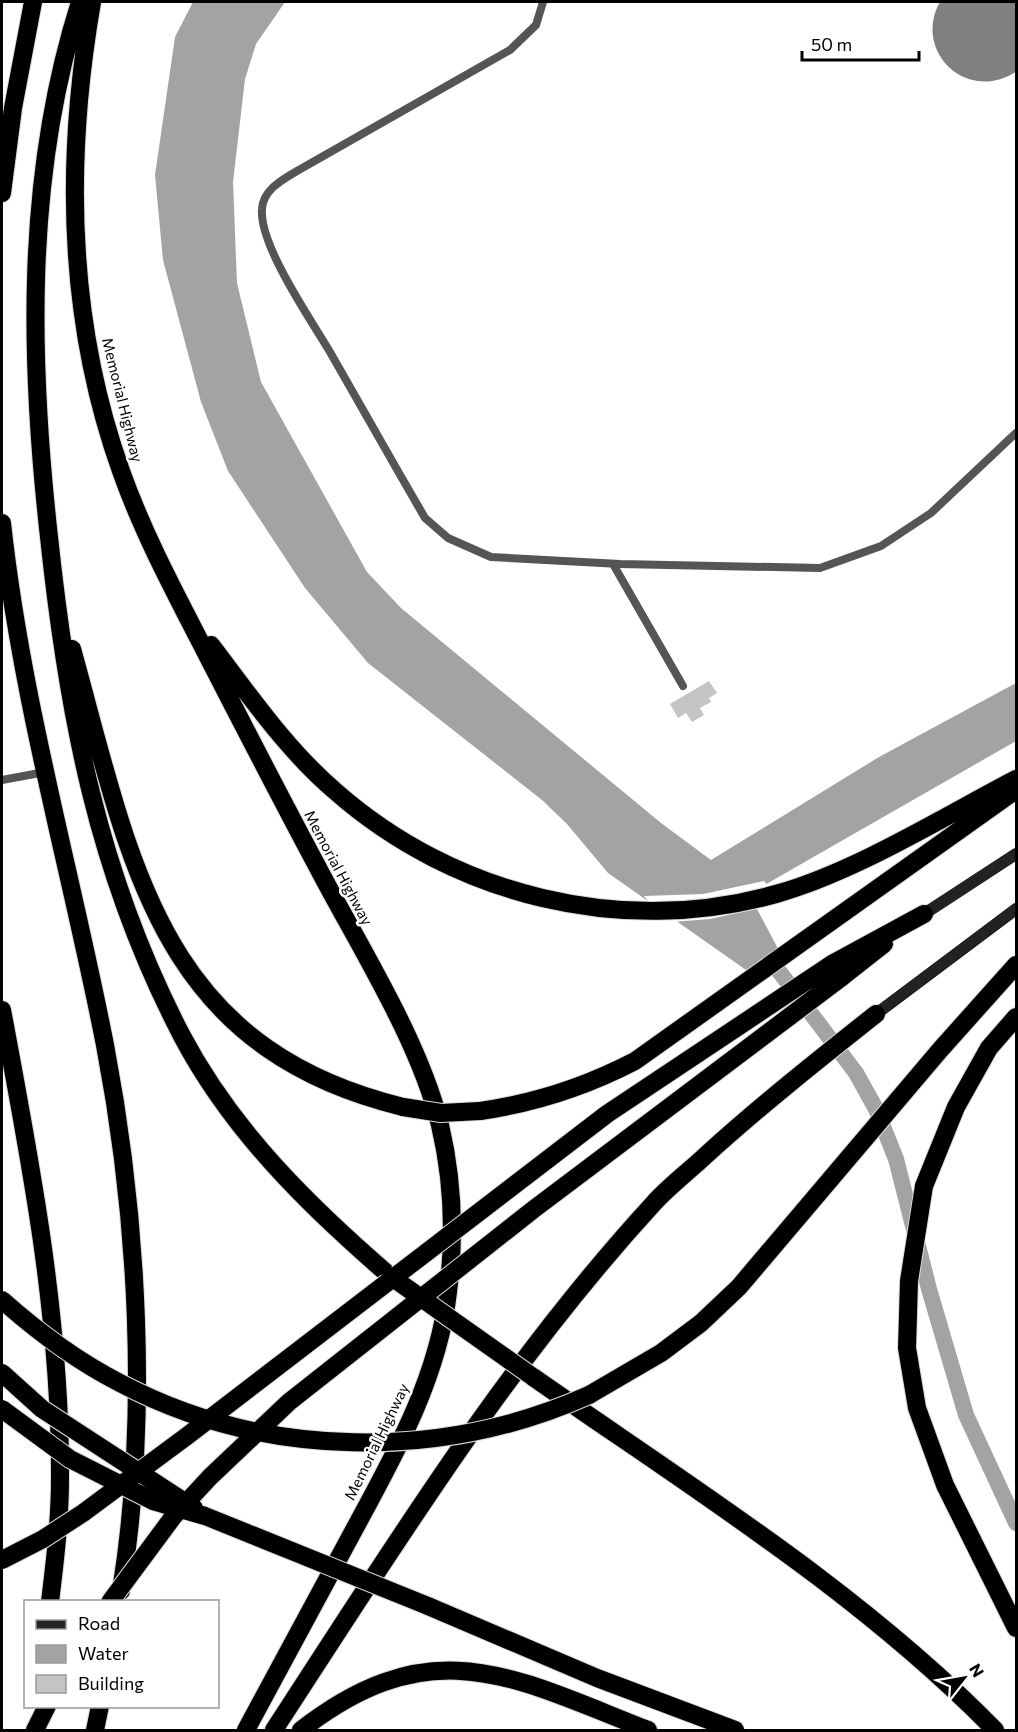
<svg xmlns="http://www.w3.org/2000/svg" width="1018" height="1732" viewBox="0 0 1018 1732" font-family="Commissioner,sans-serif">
  <rect width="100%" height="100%" fill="#fff"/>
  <path fill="#a3a3a3" d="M193,2H285L256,44L245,79L233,182L237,283L261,382L367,572L401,608L661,823L711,860L879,757L1016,683V741L749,894L783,958L746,970L608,873L567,824L542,800L368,663L305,588L228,471L201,402L163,260L155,175L175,37Z"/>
  <path fill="#fff" d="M764,881L768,886L752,895L760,908L710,919L672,922L653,908L644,896L703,894Z"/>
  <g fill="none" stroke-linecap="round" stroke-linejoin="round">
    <path stroke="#a3a3a3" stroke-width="16" d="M766,954L856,1073L876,1109L896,1159L929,1289L966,1415L1016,1523"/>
    <path stroke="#808080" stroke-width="105" d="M985,29L1016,12"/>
  </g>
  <path fill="#c4c4c4" d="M709,681L717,693L709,698L711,702L700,708L704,715L692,722L686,713L678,718L670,704Z"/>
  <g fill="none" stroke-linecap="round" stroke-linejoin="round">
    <defs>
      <path id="highway" d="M80,2C25,175 29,358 49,537C68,716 98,875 182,1036C232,1131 310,1207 390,1276
        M92,2C65,158 67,320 121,471C143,533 174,591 204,649C241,721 278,793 316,864C357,943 419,1039 440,1125C453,1180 455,1236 448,1292C438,1382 390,1463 348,1541C314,1604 280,1667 246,1730
        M2,193L13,108L33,2
        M2,523C21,699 71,871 105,1045C138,1218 149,1417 121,1591
        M211,645C250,696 286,749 335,791C454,896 622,937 776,894C855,872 943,817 1016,779
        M72,649C131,861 157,1047 403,1107
        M832,964L924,914
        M842,977L884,944
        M2,1010C31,1165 61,1320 60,1479C60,1519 55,1561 50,1602
        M1016,1017L989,1048L956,1107L924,1186L909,1281L907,1348L917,1408L945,1485L1016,1628
        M480,1111C536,1103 585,1087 635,1061L1016,790
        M533,1377C692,1488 860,1592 995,1730
        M589,1395L661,1353L701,1323L739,1287L940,1050L1016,965
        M428,1606L597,1678L735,1730
        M35,1730L47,1706
        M95,1730L100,1706
        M274,1730C392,1549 506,1364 653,1204C668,1187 688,1172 705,1156C760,1106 818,1060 876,1014
        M301,1730C433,1628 512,1677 648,1730"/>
    </defs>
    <use href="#highway" stroke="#dbdbdb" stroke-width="20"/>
    <path stroke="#555" stroke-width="8" d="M543,2L536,25L510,50L297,171C282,180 263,190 262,209C259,245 311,320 330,352C362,408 393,463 425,518L448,538L491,557L620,564L820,568L881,546L931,513L1016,433
      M613,564L683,686
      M2,780L45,772"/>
    <path stroke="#222" stroke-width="12" d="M924,914L1016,854
      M876,1014L1016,909"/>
    <use href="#highway" stroke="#000" stroke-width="18"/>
    <defs>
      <path id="highway-bridge" d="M403,1107L441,1113L480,1111
        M390,1276L533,1377
        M2,1300C38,1332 77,1361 120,1383C264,1459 441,1461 589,1395
        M2,1373L42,1409L194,1508
        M2,1409L70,1459L153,1501L205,1516L428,1606
        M2,1560L43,1539L83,1513L187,1436L607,1114L832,964
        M110,1602L173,1517L210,1477L289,1402L534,1209L842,977"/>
    </defs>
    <use href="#highway-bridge" stroke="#dbdbdb" stroke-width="20" stroke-linecap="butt"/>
    <use href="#highway-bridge" stroke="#000" stroke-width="18"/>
  </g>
  <g text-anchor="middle" stroke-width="5" stroke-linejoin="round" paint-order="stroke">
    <g font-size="15" fill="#000" stroke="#fff">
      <text transform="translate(122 400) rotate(76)" y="5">Memorial Highway</text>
      <text transform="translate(338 868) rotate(62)" y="5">Memorial Highway</text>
      <text transform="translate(377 1442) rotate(-64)" y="5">Memorial Highway</text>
    </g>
  </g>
  <rect width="1018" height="1732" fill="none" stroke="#000000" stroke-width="6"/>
  <rect x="24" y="1600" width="195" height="108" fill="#ffffff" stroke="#999999" stroke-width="1.5"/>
  <rect x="36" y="1620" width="30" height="9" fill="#222222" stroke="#999999" stroke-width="1.5"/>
  <text x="78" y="1630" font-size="18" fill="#000000">Road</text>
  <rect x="36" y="1645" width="30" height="18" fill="#a3a3a3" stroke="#999999" stroke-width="1.5"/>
  <text x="78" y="1660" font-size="18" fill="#000000">Water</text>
  <rect x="36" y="1675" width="30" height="18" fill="#c4c4c4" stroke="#999999" stroke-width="1.5"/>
  <text x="78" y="1690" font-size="18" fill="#000000">Building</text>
  <g transform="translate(964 1678) rotate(59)" stroke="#ffffff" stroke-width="4.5" paint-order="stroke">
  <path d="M0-4.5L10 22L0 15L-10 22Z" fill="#000000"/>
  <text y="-9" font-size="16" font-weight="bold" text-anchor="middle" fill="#000000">N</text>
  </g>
  <path d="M802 51v9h117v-9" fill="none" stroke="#000000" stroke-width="3"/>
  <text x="811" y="51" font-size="18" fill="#000000" stroke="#ffffff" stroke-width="4.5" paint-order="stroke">50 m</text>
</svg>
